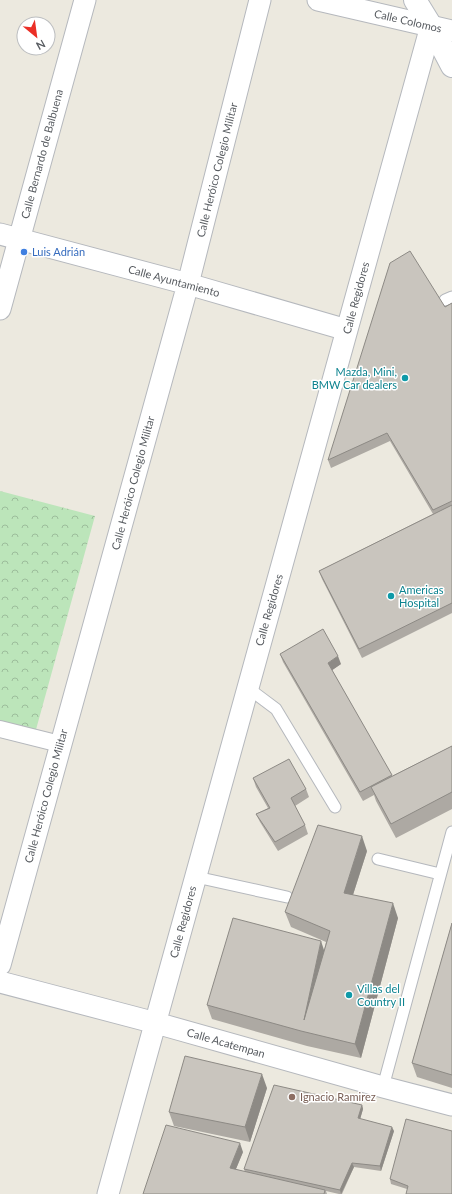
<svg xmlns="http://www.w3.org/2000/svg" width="452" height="1194" viewBox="0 0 452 1194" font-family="Lato,sans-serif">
  <defs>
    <pattern id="forest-crowns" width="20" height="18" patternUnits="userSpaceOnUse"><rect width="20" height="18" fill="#bce5ba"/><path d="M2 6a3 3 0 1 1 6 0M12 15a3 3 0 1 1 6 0" fill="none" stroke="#9cbd9b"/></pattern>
  </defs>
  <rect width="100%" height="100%" fill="#ece9df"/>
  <path fill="url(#forest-crowns)" d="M0,491L95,516L32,744L0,736Z"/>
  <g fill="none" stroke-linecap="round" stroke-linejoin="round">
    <defs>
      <path id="service" d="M445,300L452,297
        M248,688L276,709L335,807
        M378,859L440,874
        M196,877L287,897
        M383,1087L452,832"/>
      <path id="pedestrian" d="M0,729L60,744"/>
      <path id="minor" d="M318,0L452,31
        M0,234L188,284L347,330
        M0,309L85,0
        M0,965L188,284L260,0
        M0,982L156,1023L383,1087L452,1105
        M108,1194L431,26"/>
      <path id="secondary" d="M415,0L431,26L452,66"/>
    </defs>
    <use href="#service" stroke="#b5b8bd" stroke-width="13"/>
    <use href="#pedestrian" stroke="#b5b8bd" stroke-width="18"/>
    <use href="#minor" stroke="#b5b8bd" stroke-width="23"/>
    <use href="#secondary" stroke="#b5b9bf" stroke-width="24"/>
    <use href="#service" stroke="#fff" stroke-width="11"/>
    <use href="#pedestrian" stroke="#fff" stroke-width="16"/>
    <use href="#minor" stroke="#fff" stroke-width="21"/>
    <use href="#secondary" stroke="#fff" stroke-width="22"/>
  </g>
  <path fill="#ada9a3" d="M452,303V613L362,658L322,579L319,571L433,514L390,441L331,468L328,460L445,307Z
    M280,654L341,664L332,670L392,776L452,746V809L396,838L376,801L374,795L363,801L283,662Z
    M253,778L306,789L309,797L295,806L305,825L308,834L278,851L260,822L256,814L268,808L256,787Z
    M367,851L353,895L398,918L361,1058L307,1046L212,1019L207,1005L324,950L326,942L291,927L285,912Z
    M452,923V1088L417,1077L412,1063Z
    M267,1088L250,1142L174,1126L169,1112Z
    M362,1105L363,1109L360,1119L394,1131L381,1171L354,1167L342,1194H339L326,1191L327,1194H143L243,1152L236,1169L245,1172L244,1169Z
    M452,1131L407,1189L391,1184L390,1179Z"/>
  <path fill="#8d8a85" d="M338,656L341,664L331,671L328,663Z
    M362,836L367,851L349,907L344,893Z
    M393,903L398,918L361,1058L355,1044Z
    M321,941L326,956L304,1020Z
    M262,1074L267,1088L250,1142L245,1127Z
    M362,1105L363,1109L359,1123L358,1118Z
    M392,1127L394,1131L381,1171L380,1166Z
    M240,1143L243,1152L233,1176L230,1168Z
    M352,1163L354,1167L341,1194L340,1190Z"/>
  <path fill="#c9c5be" stroke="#8d8a85" d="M410,251L445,307L452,303V501L433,510L387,433L328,460L390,263Z
    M452,505V603L359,649L319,571Z
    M323,629L338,656L328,663L392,775L360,792L280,654Z
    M452,746V792L391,824L371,787Z
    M289,759L306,789L291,798L305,825L275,842L256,814L270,808L253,778Z
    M318,825L362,836L344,893L393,903L355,1044L301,1031L207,1005L233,918L321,941L304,1020L330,931L285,912Z
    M452,923V1075L412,1063Z
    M185,1056L262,1074L245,1127L169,1112Z
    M274,1085L362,1105L358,1118L392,1127L380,1166L352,1163L340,1190L244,1169Z
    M406,1119L452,1131V1194H406L408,1186L390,1179Z
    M166,1125L240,1143L230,1168L325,1190L324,1194H143Z"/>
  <circle fill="#3f7fe0" stroke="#fff" stroke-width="1.5" cx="24" cy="252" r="4"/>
  <g fill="#0f9aa8" stroke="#fff" stroke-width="1.5">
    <circle cx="405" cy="378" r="4"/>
    <circle cx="391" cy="596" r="4"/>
    <circle cx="349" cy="995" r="4"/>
  </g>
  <circle fill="#8d6e63" stroke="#fff" stroke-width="1.5" cx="292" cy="1097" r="4"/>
  <g text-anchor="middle" stroke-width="3" stroke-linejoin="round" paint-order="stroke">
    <g font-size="11" fill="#585c61" stroke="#fff">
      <text transform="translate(408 21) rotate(13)" y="4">Calle Colomos</text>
      <text transform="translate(42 154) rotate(-75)" y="4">Calle Bernardo de Balbuena</text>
      <text transform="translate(217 170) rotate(-76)" y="4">Calle Heróico Colegio Militar</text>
      <text transform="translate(174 281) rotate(15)" y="4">Calle Ayuntamiento</text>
      <text transform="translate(356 298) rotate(-75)" y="4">Calle Regidores</text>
      <text transform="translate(133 483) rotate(-75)" y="4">Calle Heróico Colegio Militar</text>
      <text transform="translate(269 610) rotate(-74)" y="4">Calle Regidores</text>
      <text transform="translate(46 796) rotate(-75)" y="4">Calle Heróico Colegio Militar</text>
      <text transform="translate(183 922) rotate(-75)" y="4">Calle Regidores</text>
      <text transform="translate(226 1043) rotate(16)" y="4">Calle Acatempan</text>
    </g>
    <g font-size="11" fill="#366cbe" stroke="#fff" text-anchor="start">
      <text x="32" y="256">Luis Adrián</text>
    </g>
    <g font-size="11" fill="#0d838f" stroke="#fff" text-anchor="start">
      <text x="397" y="376" text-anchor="end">Mazda, Mini,<tspan x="397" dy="13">BMW Car dealers</tspan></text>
      <text x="399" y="594">Americas<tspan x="399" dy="13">Hospital</tspan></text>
      <text x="357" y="993">Villas del<tspan x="357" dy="13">Country II</tspan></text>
    </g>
    <g font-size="11" fill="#785e54" stroke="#fff" text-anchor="start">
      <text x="300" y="1101">Ignacio Ramirez</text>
    </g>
  </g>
  <g transform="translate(36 36) rotate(151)"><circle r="19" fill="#ffffff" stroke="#bcbec0"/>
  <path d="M0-3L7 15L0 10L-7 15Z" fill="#eb2f26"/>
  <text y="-6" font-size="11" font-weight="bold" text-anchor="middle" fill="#585c61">N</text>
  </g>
</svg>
